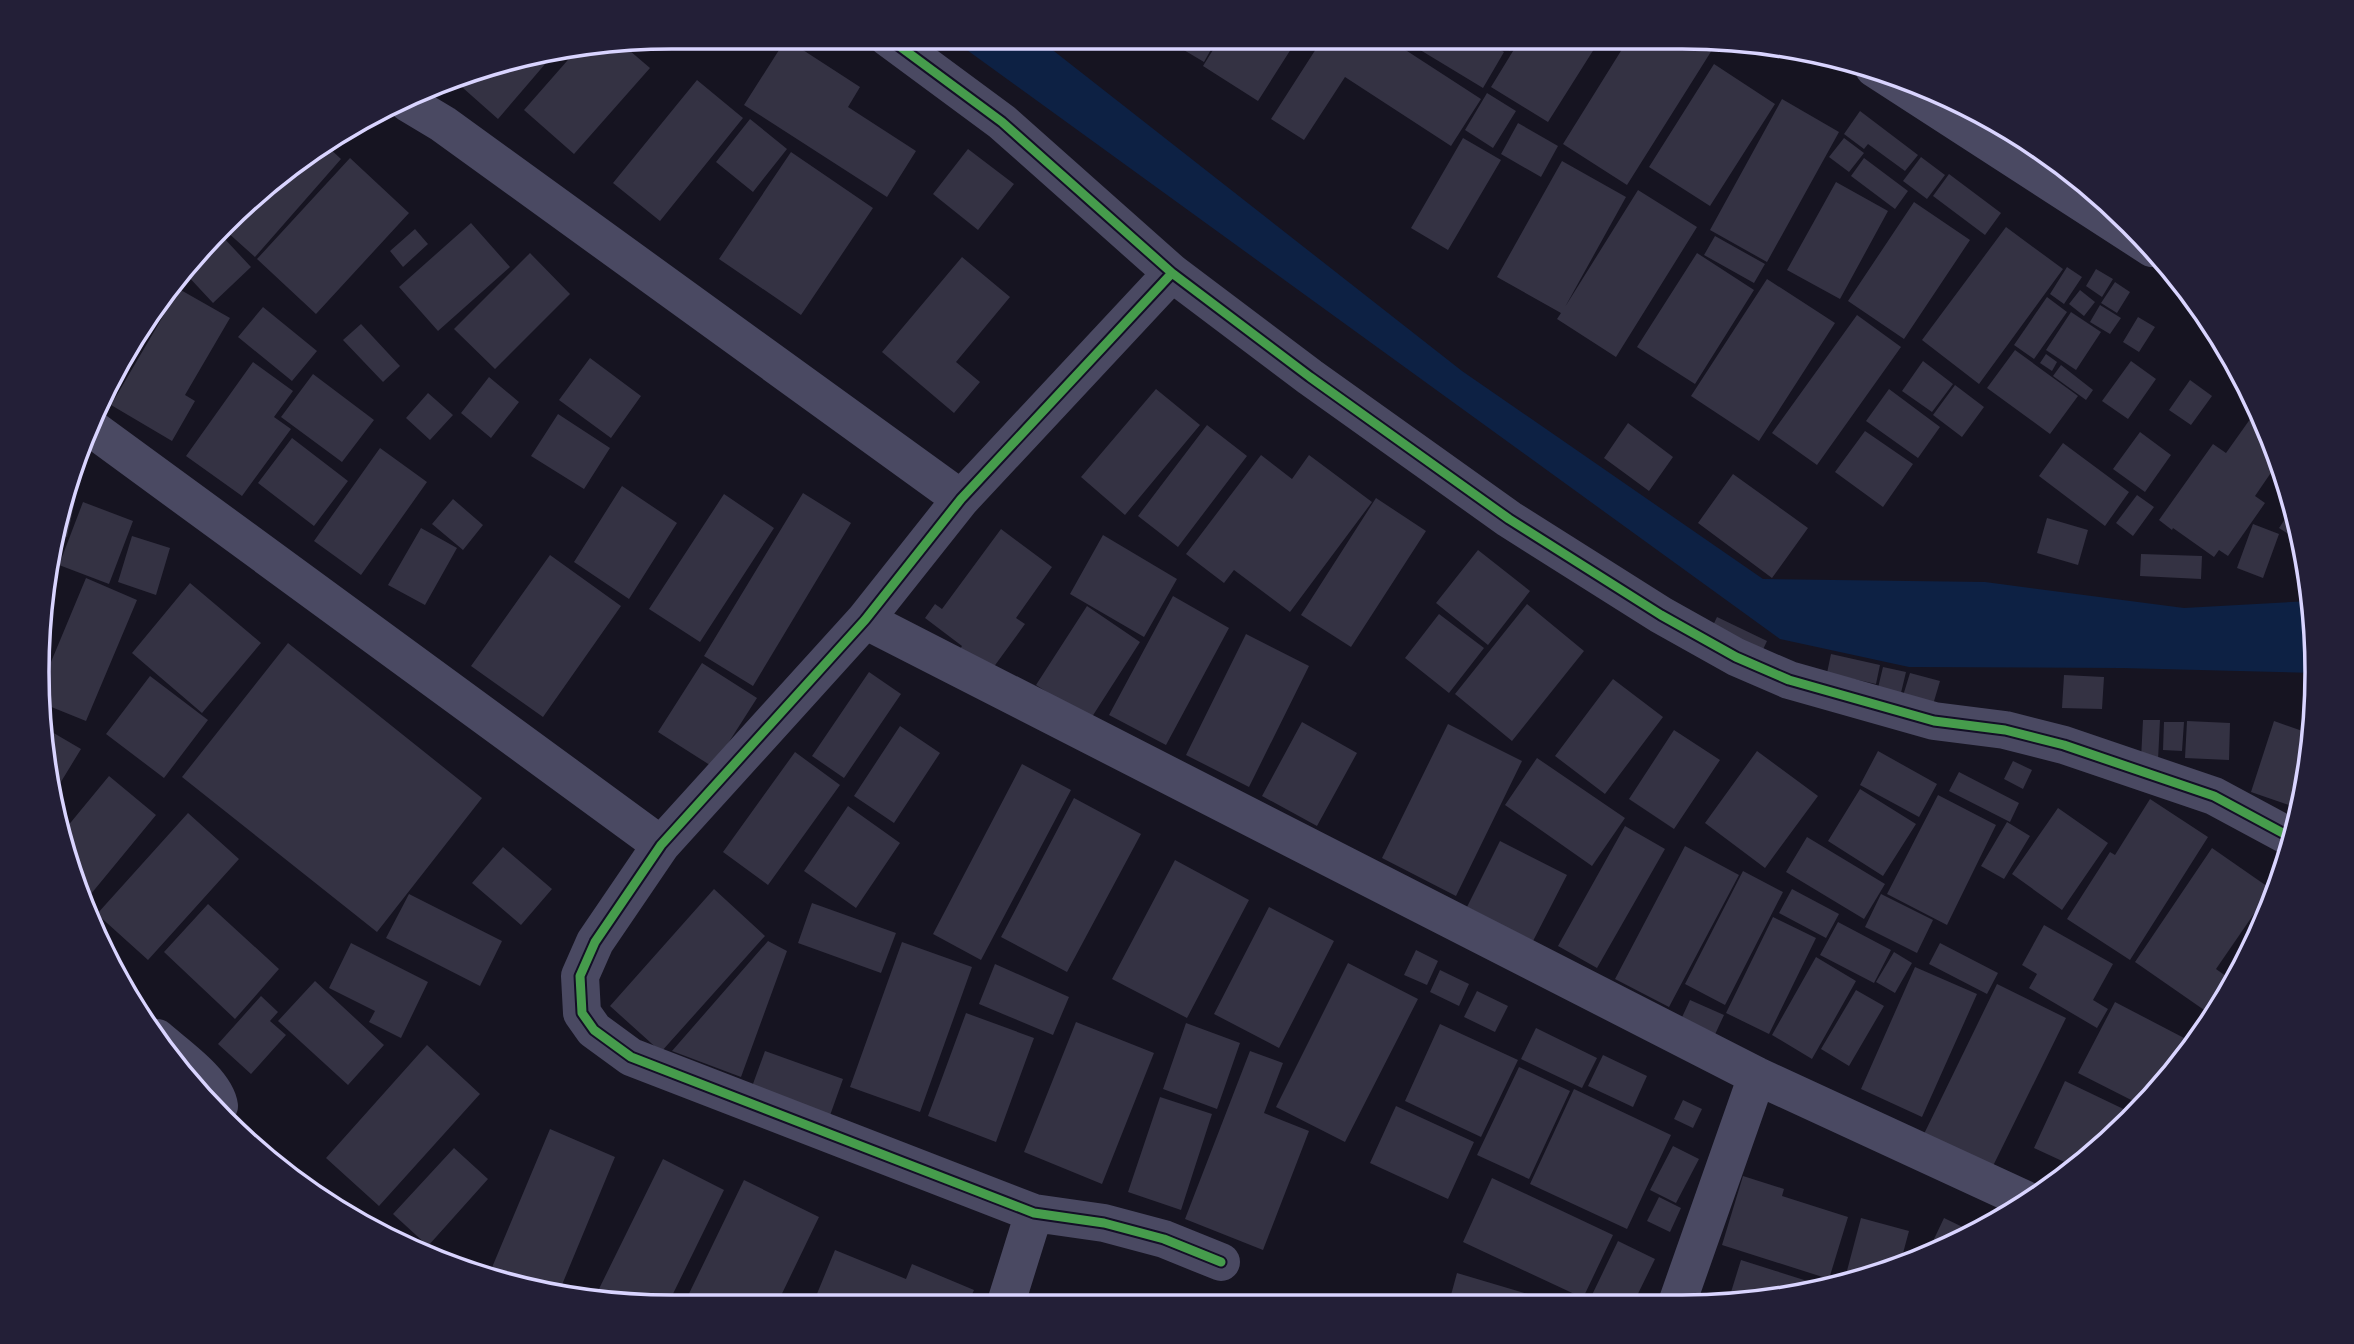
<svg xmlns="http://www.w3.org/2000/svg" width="2354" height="1344" viewBox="0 0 2354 1344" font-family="Raleway,sans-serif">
  <rect width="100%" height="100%" fill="#161421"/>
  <path fill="#0d2144" d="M949,37H1036L1462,371L1763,579L1985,582L2184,608L2310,601L2317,673L2122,668L1909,667L1780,639Z"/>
  <path fill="#343243" d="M1162,37H1218L1204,62Z
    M1221,37L1287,38H1298L1258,101L1203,66Z
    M1323,38H1387L1481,99L1451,146L1345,77L1304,140L1271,119Z
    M1410,38H1480L1504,52L1483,88L1407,42Z
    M1488,38H1518L1510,51Z
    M1521,38H1601L1548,122L1491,87Z
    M1629,38H1693L1712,50L1627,185L1563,144Z
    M786,39L860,87L848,107L916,151L887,197L744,105Z
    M623,45L650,68L574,154L524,110L574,53Z
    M552,56L498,119L454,80L468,70Z
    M1714,64L1775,104L1710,206L1649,167Z
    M697,80L743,118L660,221L613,183Z
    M1487,93L1516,111L1493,148L1465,130Z
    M1782,99L1839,132L1767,262L1710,230Z
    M1860,111L1918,155L1905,171L1868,144L1864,149L1844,134Z
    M750,119L787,149L753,192L716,162Z
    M1518,123L1558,146L1541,177L1501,154Z
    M1463,138L1501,160L1448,250L1411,228Z
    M1844,138L1864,153L1849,172L1829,157Z
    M327,146L341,159L255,257L226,231L286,168Z
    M968,149L1014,184L978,230L933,194Z
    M791,152L873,208L801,315L719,259Z
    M1921,157L1945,175L1927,199L1903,181Z
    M350,158L409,213L316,314L257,259Z
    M1864,158L1908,191L1895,209L1851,176Z
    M1562,161L1626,197L1565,307L1638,190L1697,227L1616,357L1557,319L1561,313L1497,277Z
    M1949,174L2001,213L1985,235L1933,196Z
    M1836,182L1888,211L1840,299L1787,270Z
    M1914,202L1970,240L1904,339L1848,301Z
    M471,223L510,267L438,331L399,287Z
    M2006,227L2063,269L1979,384L1922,340Z
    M415,229L428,244L403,267L390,251Z
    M222,236L251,267L213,303L186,274Z
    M1715,236L1765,264L1754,283L1704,255Z
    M530,253L570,294L495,369L454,329Z
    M1697,253L1754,290L1695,384L1637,347Z
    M962,257L1010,297L956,362L980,382L954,413L882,352Z
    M2067,267L2082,277L2064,304L2050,294Z
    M2096,269L2113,279L2102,297L2086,286Z
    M1767,279L1835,323L1759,441L1691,396Z
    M2115,282L2130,292L2117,313L2101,303Z
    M179,289L230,318L185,395L195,401L172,441L111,405Z
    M2080,290L2095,302L2084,316L2069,304Z
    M2047,297L2067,312L2034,359L2014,345Z
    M2100,305L2121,318L2110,334L2090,322Z
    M263,307L317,351L292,381L238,337Z
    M2071,312L2101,332L2076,370L2046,350Z
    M1857,315L1901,347L1817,465L1772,433Z
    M2138,317L2155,327L2139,352L2123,342Z
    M361,324L400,366L383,382L343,340Z
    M2015,350L2078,396L2050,434L1987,388Z
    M2046,354L2057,362L2052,371L2040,363Z
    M590,358L641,396L611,438L559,400Z
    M1923,361L1953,384L1932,412L1902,391Z
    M2131,361L2156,379L2128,419L2102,401Z
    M253,362L293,391L274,417L291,429L242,496L186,456Z
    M2061,365L2093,390L2086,400L2053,376Z
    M123,366L128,369L110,398L108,397Z
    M313,374L374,420L342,462L281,417Z
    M489,377L519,402L491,438L461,413Z
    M2190,380L2212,396L2191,425L2169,410Z
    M1955,385L1984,407L1962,437L1933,415Z
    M1156,389L1200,425L1125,515L1081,477Z
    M1889,389L1940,427L1918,458L1866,421Z
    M428,393L453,415L430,440L406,418Z
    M2258,408L2269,429L2279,461L2255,496L2265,503L2228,556L2219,550L2214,557L2173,528L2172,530L2159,520L2213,444L2226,453Z
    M558,414L610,448L584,489L531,456Z
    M1628,423L1673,457L1649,491L1604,458Z
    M1207,425L1247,456L1178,547L1138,516Z
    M1865,431L1913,464L1883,507L1835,472Z
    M2140,432L2171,455L2145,492L2113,469Z
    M292,438L348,481L314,526L258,483Z
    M2063,443L2129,492L2105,526L2039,476Z
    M380,448L427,482L361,575L314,541Z
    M1261,455L1292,479L1309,455L1372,502L1290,612L1234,570L1224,583L1186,554Z
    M1733,474L1808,528L1772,578L1698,523Z
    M622,486L677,523L629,599L574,562Z
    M803,493L851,523L753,686L704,656Z
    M724,494L774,528L700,642L649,609Z
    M2137,495L2154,507L2133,536L2116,523Z
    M63,497L75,500L67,537L56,534L59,507Z
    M1376,498L1426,531L1351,647L1301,615Z
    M453,499L483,525L463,550L432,524Z
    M83,502L133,521L109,584L59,565Z
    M2293,507L2298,525L2304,544L2279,528Z
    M2047,518L2088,530L2078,565L2037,553Z
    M2253,524L2279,534L2263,578L2237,568Z
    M421,528L457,548L425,605L388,585Z
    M1001,529L1052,567L1016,618L1025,624L993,668L956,655L962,646L925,618L935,604L942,609Z
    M1103,535L1177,579L1144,637L1070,594Z
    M132,536L170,548L156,595L118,582Z
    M1478,550L1530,591L1488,645L1436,603Z
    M2141,554L2202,556L2201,579L2140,576Z
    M550,555L621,606L543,717L471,666Z
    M86,578L137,600L86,721L39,702L41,686Z
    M190,583L261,643L202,713L132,653Z
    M1173,596L1229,628L1166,745L1109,715Z
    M1527,604L1584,651L1512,741L1455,694Z
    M1087,606L1140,642L1090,720L1036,685Z
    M1439,614L1484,648L1449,693L1405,658Z
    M1717,617L1767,641L1758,660L1708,636Z
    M1246,634L1309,666L1249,787L1186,755Z
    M288,643L482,798L377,932L182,777Z
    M1831,654L1880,665L1876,684L1827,673Z
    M702,663L757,698L713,767L658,732Z
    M1883,667L1906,672L1900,697L1877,692Z
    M869,672L901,694L844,778L812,756Z
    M1910,673L1940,681L1932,708L1902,699Z
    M2064,675L2104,677L2102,709L2062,708Z
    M150,676L208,720L164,778L106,734Z
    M1613,679L1663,717L1605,794L1555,756Z
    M2143,720H2160L2158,760L2141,759Z
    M2187,721L2230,723L2229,760L2185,758Z
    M2274,721L2311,734L2289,805L2251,792Z
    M1302,722L1357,753L1317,826L1262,796Z
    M2164,722H2184L2182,751L2163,750Z
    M1448,724L1522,761L1456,896L1382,858Z
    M40,725L81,749L56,790L53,788Z
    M900,726L940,753L894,823L854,796Z
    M1674,730L1720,760L1674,829L1629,799Z
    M1757,751L1818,796L1765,868L1705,823Z
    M1878,751L1937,784L1919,817L1860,785Z
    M795,752L840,785L768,885L723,852Z
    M1537,758L1625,818L1592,866L1505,805Z
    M2013,761L2032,770L2023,789L2004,779Z
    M1022,764L1071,790L981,960L933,934Z
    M1959,772L2019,803L2010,822L1949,791Z
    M2306,774L2305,796L2296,825L2290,823Z
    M109,776L156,815L86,900L80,895L71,877L62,833Z
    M1860,789L1916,824L1883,876L1828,841Z
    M1938,795L1996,825L1947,925L1887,894Z
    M1074,798L1141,834L1067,972L1001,937Z
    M2150,799L2208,837L2130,960L2067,919L2110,852L2115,855Z
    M848,806L900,843L856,908L804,871Z
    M2058,808L2108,843L2062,910L2012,874Z
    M188,813L239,859L148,960L97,914Z
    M2007,822L2030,836L2004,879L1981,866Z
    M1625,826L1665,849L1597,968L1558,946Z
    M1807,837L1885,884L1864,919L1786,872Z
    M1500,841L1567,875L1533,941L1467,907Z
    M1685,846L1739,875L1669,1007L1615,979Z
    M503,847L552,889L521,925L472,883Z
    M2212,848L2271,889L2216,969L2230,979L2207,1012L2135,962Z
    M1175,860L1249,900L1187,1018L1112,979Z
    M1743,871L1783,892L1725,1005L1685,984Z
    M714,889L765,936L661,1052L610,1006Z
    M1792,889L1839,914L1826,938L1779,913Z
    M409,894L502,941L480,986L386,938Z
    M1881,894L1933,920L1917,953L1865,927Z
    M812,903L896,933L881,973L798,943Z
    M208,904L279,969L235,1019L164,952Z
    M1269,907L1334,941L1279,1048L1214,1014Z
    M1773,917L1816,938L1769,1034L1726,1013Z
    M1838,922L1891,950L1874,983L1820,955Z
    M2044,925L2113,964L2093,1000L2108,1009L2097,1028L2029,988L2037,974L2022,965Z
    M768,941L787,951L741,1077L672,1051Z
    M902,942L972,967L920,1112L850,1087Z
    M351,943L428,982L401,1038L369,1022L375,1011L329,988Z
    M1940,943L1998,973L1987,994L1929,964Z
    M1416,950L1438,961L1427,985L1404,975Z
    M1894,952L1912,963L1895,993L1876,982Z
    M1816,957L1856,981L1812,1059L1772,1035Z
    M1348,963L1418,999L1345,1142L1276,1107Z
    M995,964L1069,997L1053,1035L979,1004Z
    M1915,967L1977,994L1922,1117L1861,1089Z
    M1440,970L1469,984L1459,1006L1430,992Z
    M315,981L384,1045L348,1085L278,1021Z
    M1997,984L2066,1018L1991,1170L1923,1136Z
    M1856,990L1884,1006L1849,1066L1821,1049Z
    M1477,991L1508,1006L1495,1032L1464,1017Z
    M261,996L278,1012L270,1021L286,1035L251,1074L218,1044Z
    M1690,1000L1724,1015L1711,1043L1677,1028Z
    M2115,1002L2186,1039L2164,1081L2143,1106L2078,1073Z
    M966,1013L1034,1038L996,1142L928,1116Z
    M1076,1022L1154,1053L1102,1184L1024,1152Z
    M1186,1023L1240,1043L1217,1109L1163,1089Z
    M1440,1024L1518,1060L1481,1137L1405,1101Z
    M1536,1028L1597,1058L1582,1088L1521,1059Z
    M427,1045L480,1094L379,1206L326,1158Z
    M765,1051L843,1079L828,1121L750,1092Z
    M1250,1051L1283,1063L1264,1113L1309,1131L1263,1250L1185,1219Z
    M1603,1055L1647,1076L1633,1107L1588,1086Z
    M1519,1067L1570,1091L1529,1179L1477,1155Z
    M2065,1081L2136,1115L2073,1166L2034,1148Z
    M1574,1089L1671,1135L1627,1229L1530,1184Z
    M1160,1097L1212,1114L1181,1210L1128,1192Z
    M1683,1100L1702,1109L1693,1128L1674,1119Z
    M1396,1106L1474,1142L1448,1199L1370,1163Z
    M550,1129L615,1157L559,1292L488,1277Z
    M1673,1146L1699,1159L1676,1203L1650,1190Z
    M454,1148L488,1179L428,1246L393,1214Z
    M663,1159L724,1190L667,1306H630L594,1299Z
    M1743,1176L1784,1189L1782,1196L1848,1217L1829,1279L1722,1245Z
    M1492,1178L1613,1235L1583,1298L1463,1242Z
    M744,1180L819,1217L776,1306H683Z
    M1659,1197L1681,1208L1670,1232L1647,1221Z
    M1861,1218L1909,1231L1899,1268L1886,1274L1844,1282Z
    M1944,1218L1975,1233L1926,1256Z
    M1618,1241L1655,1259L1632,1306H1614L1592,1295Z
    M835,1250L906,1279L912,1264L974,1290L967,1306H812Z
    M1741,1260L1823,1286L1727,1305Z
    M1457,1273L1565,1305V1306H1448Z
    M1092,1297L1118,1305V1306H1089Z"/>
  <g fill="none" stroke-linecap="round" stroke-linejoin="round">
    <path stroke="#4a4962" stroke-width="38" d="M887,37L1002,122L1172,273L1310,377L1509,519L1661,615L1736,657L1789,680L1934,721L2005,730L2064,745L2214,796L2292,838
      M1874,68L2152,248
      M408,103L443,124L961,499
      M1172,273L961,499L865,620L661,845L595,942L580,976L582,1013L594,1030L631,1057L1034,1213L1104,1223L1164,1239L1221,1262
      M94,430L661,845
      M865,620L1757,1076L2028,1201
      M157,1038C175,1054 216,1082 219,1106
      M1005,1306L1034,1213
      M1676,1306L1757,1076"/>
    <defs>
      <path id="cycleway" d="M887,37L1002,122L1172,273L1310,377L1509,519L1661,615L1736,657L1789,680L1934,721L2005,730L2064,745L2214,796L2292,838
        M1172,273L961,499L865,620L661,845L595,942L580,976L582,1013L594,1030L631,1057L1034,1213L1104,1223L1164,1239L1221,1262"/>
    </defs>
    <use href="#cycleway" stroke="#130f26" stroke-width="13"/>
    <use href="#cycleway" stroke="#469c4c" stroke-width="9"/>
  </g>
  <path d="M0 0H2354V1344H0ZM672 49H1682A623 623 0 0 1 2305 672V672A623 623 0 0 1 1682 1295H672A623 623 0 0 1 49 672V672A623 623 0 0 1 672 49Z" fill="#231f37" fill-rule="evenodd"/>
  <path fill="none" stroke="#d9d4ff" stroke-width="3.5" d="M672 49H1682A623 623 0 0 1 2305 672V672A623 623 0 0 1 1682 1295H672A623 623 0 0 1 49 672V672A623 623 0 0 1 672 49Z"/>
</svg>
